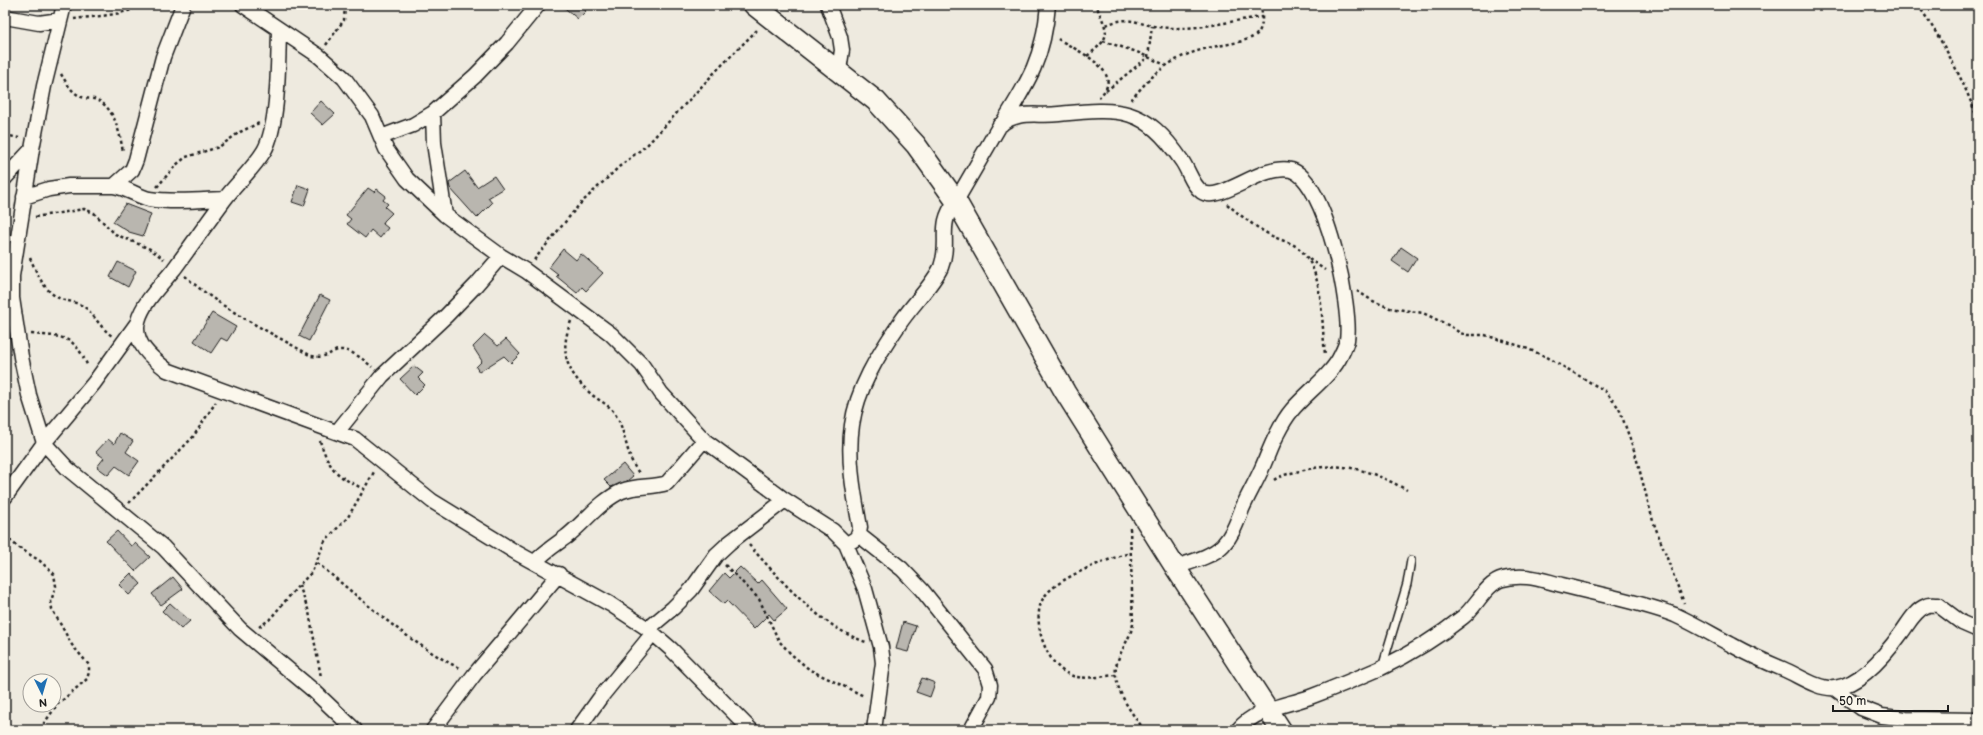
<svg xmlns="http://www.w3.org/2000/svg" width="1983" height="735" viewBox="0 0 1983 735" font-family="'Balsamiq Sans',sans-serif">
  <rect width="100%" height="100%" fill="#eeeadf"/>
  <filter id="ink" filterUnits="userSpaceOnUse"><feTurbulence type="fractalNoise" baseFrequency=".025" numOctaves="2"/><feDisplacementMap in="SourceGraphic" scale="8" xChannelSelector="R" yChannelSelector="G"/><feConvolveMatrix kernelMatrix="1 2 1 2 8 2 1 2 1" color-interpolation-filters="sRGB"/></filter>
  <g filter="url(#ink)">
    <path fill="#b9b6af" stroke="#1c1c1c" d="M561,5H579L586,11L578,19Z
      M321,101L335,114L323,125L310,113Z
      M465,171L477,187L494,176L503,189L488,198L492,203L477,218L450,188L449,183Z
      M298,185L310,189L304,206L292,202Z
      M368,188L374,192L377,189L386,196L383,200L388,204L385,207L392,213L384,221L383,224L388,228L380,238L371,230L365,238L347,224L351,219L346,215Z
      M125,204L151,214L143,236L129,232L113,222Z
      M1401,247L1417,258L1408,272L1392,261Z
      M563,249L576,260L581,254L603,273L586,291L582,287L577,293L556,276L558,274L549,267Z
      M118,262L136,271L128,287L110,277Z
      M320,295L330,300L309,341L299,336Z
      M212,313L236,327L227,341L221,338L211,353L194,341Z
      M485,335L498,346L506,339L520,354L511,363L504,356L479,372L476,367L482,361L473,347Z
      M414,366L423,373L418,378L425,385L415,395L400,379Z
      M120,433L133,441L126,452L139,461L129,475L116,466L108,475L97,467L104,458L96,452L108,439L114,444Z
      M623,464L633,476L627,481L611,487L604,480Z
      M117,531L131,546L135,543L150,557L135,571L106,541Z
      M740,567L758,584L762,580L787,609L774,620L769,614L754,629L727,601L724,604L709,591L724,573L729,578Z
      M131,573L141,584L129,595L119,585Z
      M173,577L183,589L161,605L152,594Z
      M170,603L190,621L181,629L162,611Z
      M903,622L916,626L908,652L896,649Z
      M922,678L935,683L930,697L916,692Z"/>
    <g fill="none" stroke-linecap="round" stroke-linejoin="round">
      <defs>
        <path id="lane" d="M1382,667L1407,584L1411,560"/>
        <path id="street" d="M64,5L44,86L32,149L12,276V298L21,357L29,395L44,443L68,469L163,547L240,629L314,691L355,730
          M243,5L319,56L344,78L372,116L386,149L407,179L445,215L501,256L526,271L611,334L642,365L661,393L704,440L785,500L833,531L846,544L865,589L881,647L883,663L874,730
          M828,5L840,37L842,50L839,70
          M5,17L39,23L60,20
          M279,31C278,61 279,125 264,151C253,169 237,183 224,200C207,223 191,246 174,269C162,284 143,302 138,321C132,343 153,359 167,370L355,439L432,501L517,553L610,604L648,629L671,649L751,730
          M433,113L434,143L445,215
          M1002,124C1029,81 1044,57 1048,5
          M381,137L413,125L433,113L475,76L507,43L538,5
          M5,178L32,149
          M114,186L132,170L136,160L163,57L183,5
          M24,197L49,189L69,186H114C127,188 137,196 149,199C174,203 200,200 224,199
          M337,432L382,376L446,316L476,285L501,256
          M5,497L44,443L94,383L138,322
          M859,535L902,569L922,590L985,669L990,685L989,697L971,730
          M846,544C855,540 859,538 860,527C854,494 847,458 852,425C857,389 878,355 898,326C909,308 933,285 941,267C951,241 936,226 956,201L1000,125C1020,109 1036,117 1059,114C1121,108 1144,106 1182,161C1189,171 1192,185 1202,192C1220,204 1262,163 1291,170C1326,180 1352,308 1347,340C1346,345 1343,351 1341,355C1332,375 1306,393 1292,410C1286,417 1281,426 1277,434C1271,445 1267,457 1262,468C1256,482 1248,495 1242,509C1237,522 1233,534 1223,545C1212,557 1190,562 1175,567
          M535,562C544,552 555,545 566,537C585,522 600,501 622,491C637,485 653,488 667,483L704,440
          M648,629L673,608L691,590L716,555L729,543L785,500
          M1834,688L1861,708L1882,716L1906,719L1978,720
          M433,730L474,675L559,574
          M577,730L600,698L653,633
          M1238,730C1256,708 1285,706 1310,697C1334,688 1358,678 1381,668C1410,654 1438,637 1463,617C1476,607 1486,583 1503,579C1525,573 1541,580 1562,585C1600,595 1638,601 1675,615C1695,624 1713,635 1732,645C1748,654 1766,662 1783,669C1798,675 1818,690 1835,688C1862,684 1887,653 1902,632C1908,624 1915,610 1926,606C1929,604 1934,605 1938,605L1962,623L1978,630"/>
        <path id="secondary" d="M754,5L876,101L916,145L956,201L1065,392L1175,567L1281,730"/>
      </defs>
      <use href="#lane" stroke="#1c1c1c" stroke-width="10"/>
      <use href="#street" stroke="#1c1c1c" stroke-width="17"/>
      <use href="#secondary" stroke="#1c1c1c" stroke-width="23"/>
      <path stroke="#1c1c1c" stroke-width="2.5" stroke-dasharray="3 3" stroke-linecap="butt" d="M1918,5C1943,41 1963,79 1978,120
        M74,19C95,16 123,16 142,5
        M1106,25C1127,16 1133,22 1153,26C1189,33 1226,21 1262,17
        M1058,39C1076,50 1128,72 1099,97
        M1103,41L1137,52L1165,65
        M326,45L344,20L345,5
        M1087,56C1113,36 1108,33 1096,5
        M61,74C67,84 73,95 85,98C89,99 93,98 97,100C115,108 120,134 123,152
        M1106,91L1148,57L1152,26
        M1131,100C1153,73 1171,58 1204,49C1217,45 1248,43 1257,34C1264,27 1262,14 1261,5
        M5,135L19,138
        M157,187L176,165L186,157L219,147L240,132L259,123
        M1227,204C1241,216 1255,227 1272,236C1280,240 1290,242 1297,247C1325,268 1321,322 1325,354
        M35,217L84,209L94,213L115,234L150,249L164,259
        M30,258C37,273 44,292 61,299C70,302 79,302 87,309C96,318 101,328 112,336
        M1309,259L1325,270
        M534,260L579,205L620,166L647,145L715,72L758,29
        M185,276C222,310 269,331 311,356C322,358 325,356 335,351C347,346 363,359 372,367
        M1357,291L1373,301L1390,308L1423,313L1450,326L1460,333L1467,335H1485L1523,347L1547,357L1605,391L1619,408L1635,453L1653,521L1684,603
        M571,321C559,353 566,371 591,394C599,401 609,404 615,414C627,432 625,456 639,473
        M31,334C63,337 74,334 88,367
        M320,441C330,470 336,476 364,489
        M1274,480C1281,475 1291,473 1300,471C1342,460 1370,470 1407,490
        M129,503L193,437L216,402
        M1130,528L1133,624C1130,639 1121,649 1117,663C1110,684 1132,715 1145,730
        M5,536L18,547L40,561L54,574L56,586L51,601L52,609L72,645L89,665V672L87,679L58,704L39,730
        M749,545C781,580 820,627 866,642
        M317,563C364,601 407,642 461,669
        M725,565L759,599L779,641L791,654L810,670L864,696
        M299,585L309,612L321,677
        M259,627L269,620L299,585L312,572L325,541L348,517L374,472
        M1116,675C1102,676 1081,681 1068,674C1045,663 1030,618 1044,597C1058,577 1108,559 1130,553
        M5,726L9,730"/>
      <use href="#lane" stroke="#fbf7ec" stroke-width="7"/>
      <use href="#street" stroke="#fbf7ec" stroke-width="14"/>
      <use href="#secondary" stroke="#fbf7ec" stroke-width="20"/>
    </g>
  </g>
  <rect width="1983" height="735" fill="none" stroke="#fbf7ec" stroke-width="20"/>
  <rect x="10" y="10" width="1963" height="715" fill="none" stroke="#1c1c1c" stroke-width="1.5" filter="url(#ink)"/>
  <g transform="translate(42 693) rotate(175)"><circle r="19" fill="#fbf7ec" stroke="#a29f99"/>
  <path d="M0-3L7 15L0 10L-7 15Z" fill="#1f6fb2"/>
  <text y="-6" font-size="11" font-weight="bold" text-anchor="middle" fill="#1c1c1c">N</text>
  </g>
  <path d="M1833 705v6h115v-6" fill="none" stroke="#1c1c1c" stroke-width="2"/>
  <text x="1839" y="705" font-size="12" fill="#1c1c1c" stroke="#fbf7ec" stroke-width="3" paint-order="stroke">50 m</text>
</svg>
